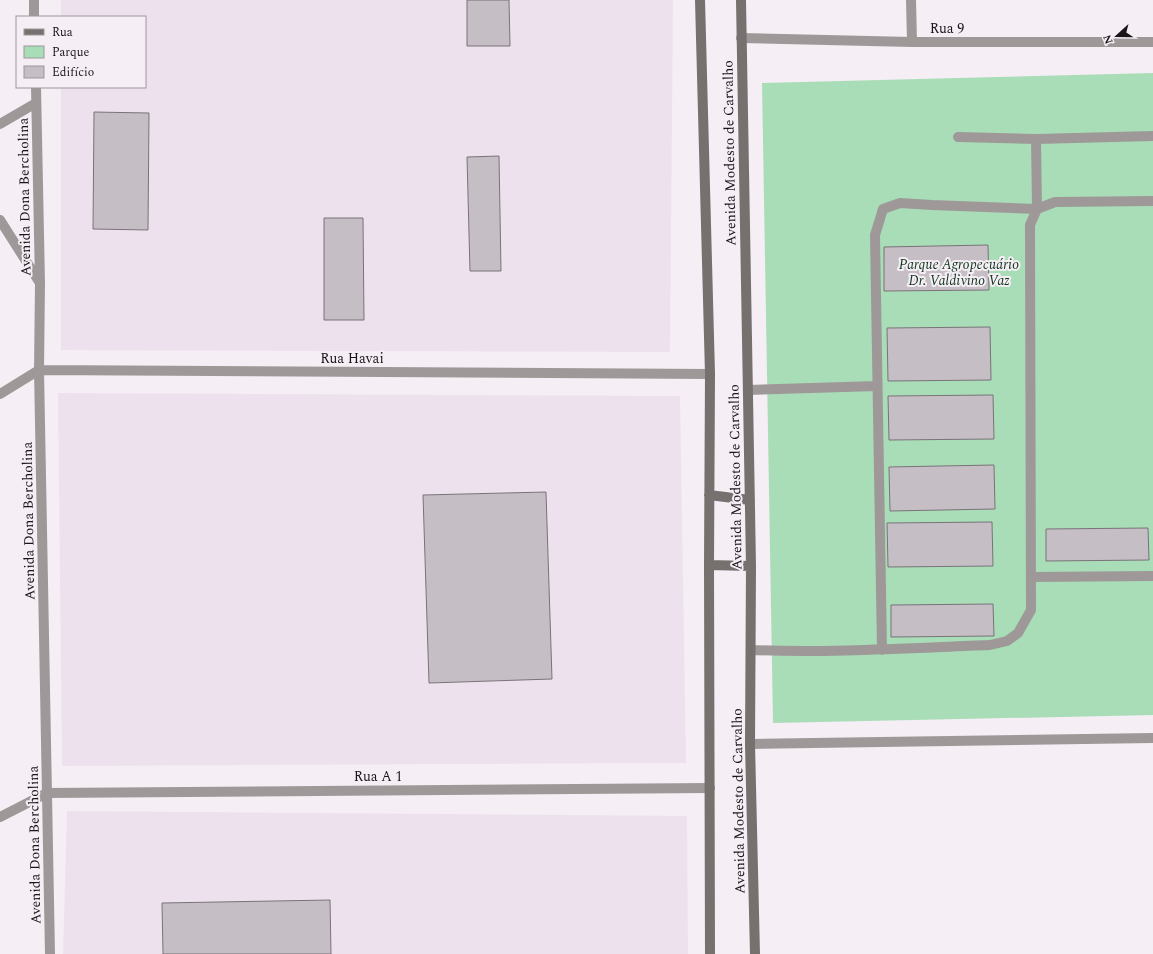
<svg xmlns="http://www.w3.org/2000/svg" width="1153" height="954" viewBox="0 0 1153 954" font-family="Spectral,serif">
  <rect width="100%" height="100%" fill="#f5eef5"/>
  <path fill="#eee1ee" d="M61,0H673L670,352L61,350V87H145V17H61Z
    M58,393L680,396L686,763L62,766Z
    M67,811L687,816L688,954H63Z"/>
  <path fill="#a9ddb7" d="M1153,73V715L773,723L762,83Z"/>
  <path fill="#c5bec5" stroke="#797379" d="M467,0H509L510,46H467Z
    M94,112L149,113L148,230L93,229Z
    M499,156L501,271H470L467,157Z
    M324,218H363L364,320H324Z
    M988,245L989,290L884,291V247Z
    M990,327L991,380L888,381L887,328Z
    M993,395L994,439L889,440L888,396Z
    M994,465L995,509L890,511L889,467Z
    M546,492L552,679L429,683L423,495Z
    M992,522L993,566L888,567L887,523Z
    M1148,528L1149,560L1046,561V529Z
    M993,604L994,636L891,637V605Z
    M330,900L331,954H163L162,903Z"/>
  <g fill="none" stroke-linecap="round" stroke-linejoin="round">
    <path stroke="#9e9998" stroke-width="10" d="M958,137L1036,139L1153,136
      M748,390L877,386
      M1031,577L1153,576
      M751,650C830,653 910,648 990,645L1007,641L1018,633L1031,610L1030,225L1037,209L1055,202L1153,201
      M882,650L875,235L883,209L900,203L932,205L1037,209L1036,139"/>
    <path stroke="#9e9998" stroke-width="10" d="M34,0V17
      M911,0L912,42
      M741,38L912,42H1153
      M36,87L40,283L39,370L50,954
      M0,124L36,103
      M0,220L40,283
      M0,394L39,370L710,374
      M750,744L1153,738
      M0,817L47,793L710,788"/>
    <path stroke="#76706e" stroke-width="10" d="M700,0L710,374L709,565L710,954
      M741,0L751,566L750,744L755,954
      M709,495L750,500
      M709,565L751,566"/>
  </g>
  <g text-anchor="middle" stroke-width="4" stroke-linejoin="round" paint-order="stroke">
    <g font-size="14" fill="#181618" stroke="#f5eef5">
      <text x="947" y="33">Rua 9</text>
      <text transform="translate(729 153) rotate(-91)" y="5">Avenida Modesto de Carvalho</text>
      <text transform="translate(24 197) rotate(-91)" y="5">Avenida Dona Bercholina</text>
      <text x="352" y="363">Rua Havai</text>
      <text transform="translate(735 477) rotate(-91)" y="5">Avenida Modesto de Carvalho</text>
      <text transform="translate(28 521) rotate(-91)" y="5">Avenida Dona Bercholina</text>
      <text x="378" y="781">Rua A 1</text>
      <text transform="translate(738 801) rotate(-91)" y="5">Avenida Modesto de Carvalho</text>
      <text transform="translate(34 845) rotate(-91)" y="5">Avenida Dona Bercholina</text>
    </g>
    <g font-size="14" font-style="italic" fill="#10361d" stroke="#f5eef5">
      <text x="959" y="269">Parque Agropecuário<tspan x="959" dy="16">Dr. Valdivino Vaz</tspan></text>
    </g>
  </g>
  <rect x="16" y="16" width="130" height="72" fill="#f5eef5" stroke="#9d989d"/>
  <rect x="24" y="29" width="20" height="6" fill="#76706e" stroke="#9d989d"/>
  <text x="52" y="36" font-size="12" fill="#181618">Rua</text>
  <rect x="24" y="46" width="20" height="12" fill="#a9ddb7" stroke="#9d989d"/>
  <text x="52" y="56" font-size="12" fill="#181618">Parque</text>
  <rect x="24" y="66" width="20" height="12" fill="#c5bec5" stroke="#9d989d"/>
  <text x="52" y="76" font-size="12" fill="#181618">Edifício</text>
  <g transform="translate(1117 36) rotate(249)" stroke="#f5eef5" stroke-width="3" paint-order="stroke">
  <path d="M0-3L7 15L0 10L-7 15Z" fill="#181618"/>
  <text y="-6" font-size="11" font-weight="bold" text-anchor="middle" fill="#181618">N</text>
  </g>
</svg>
